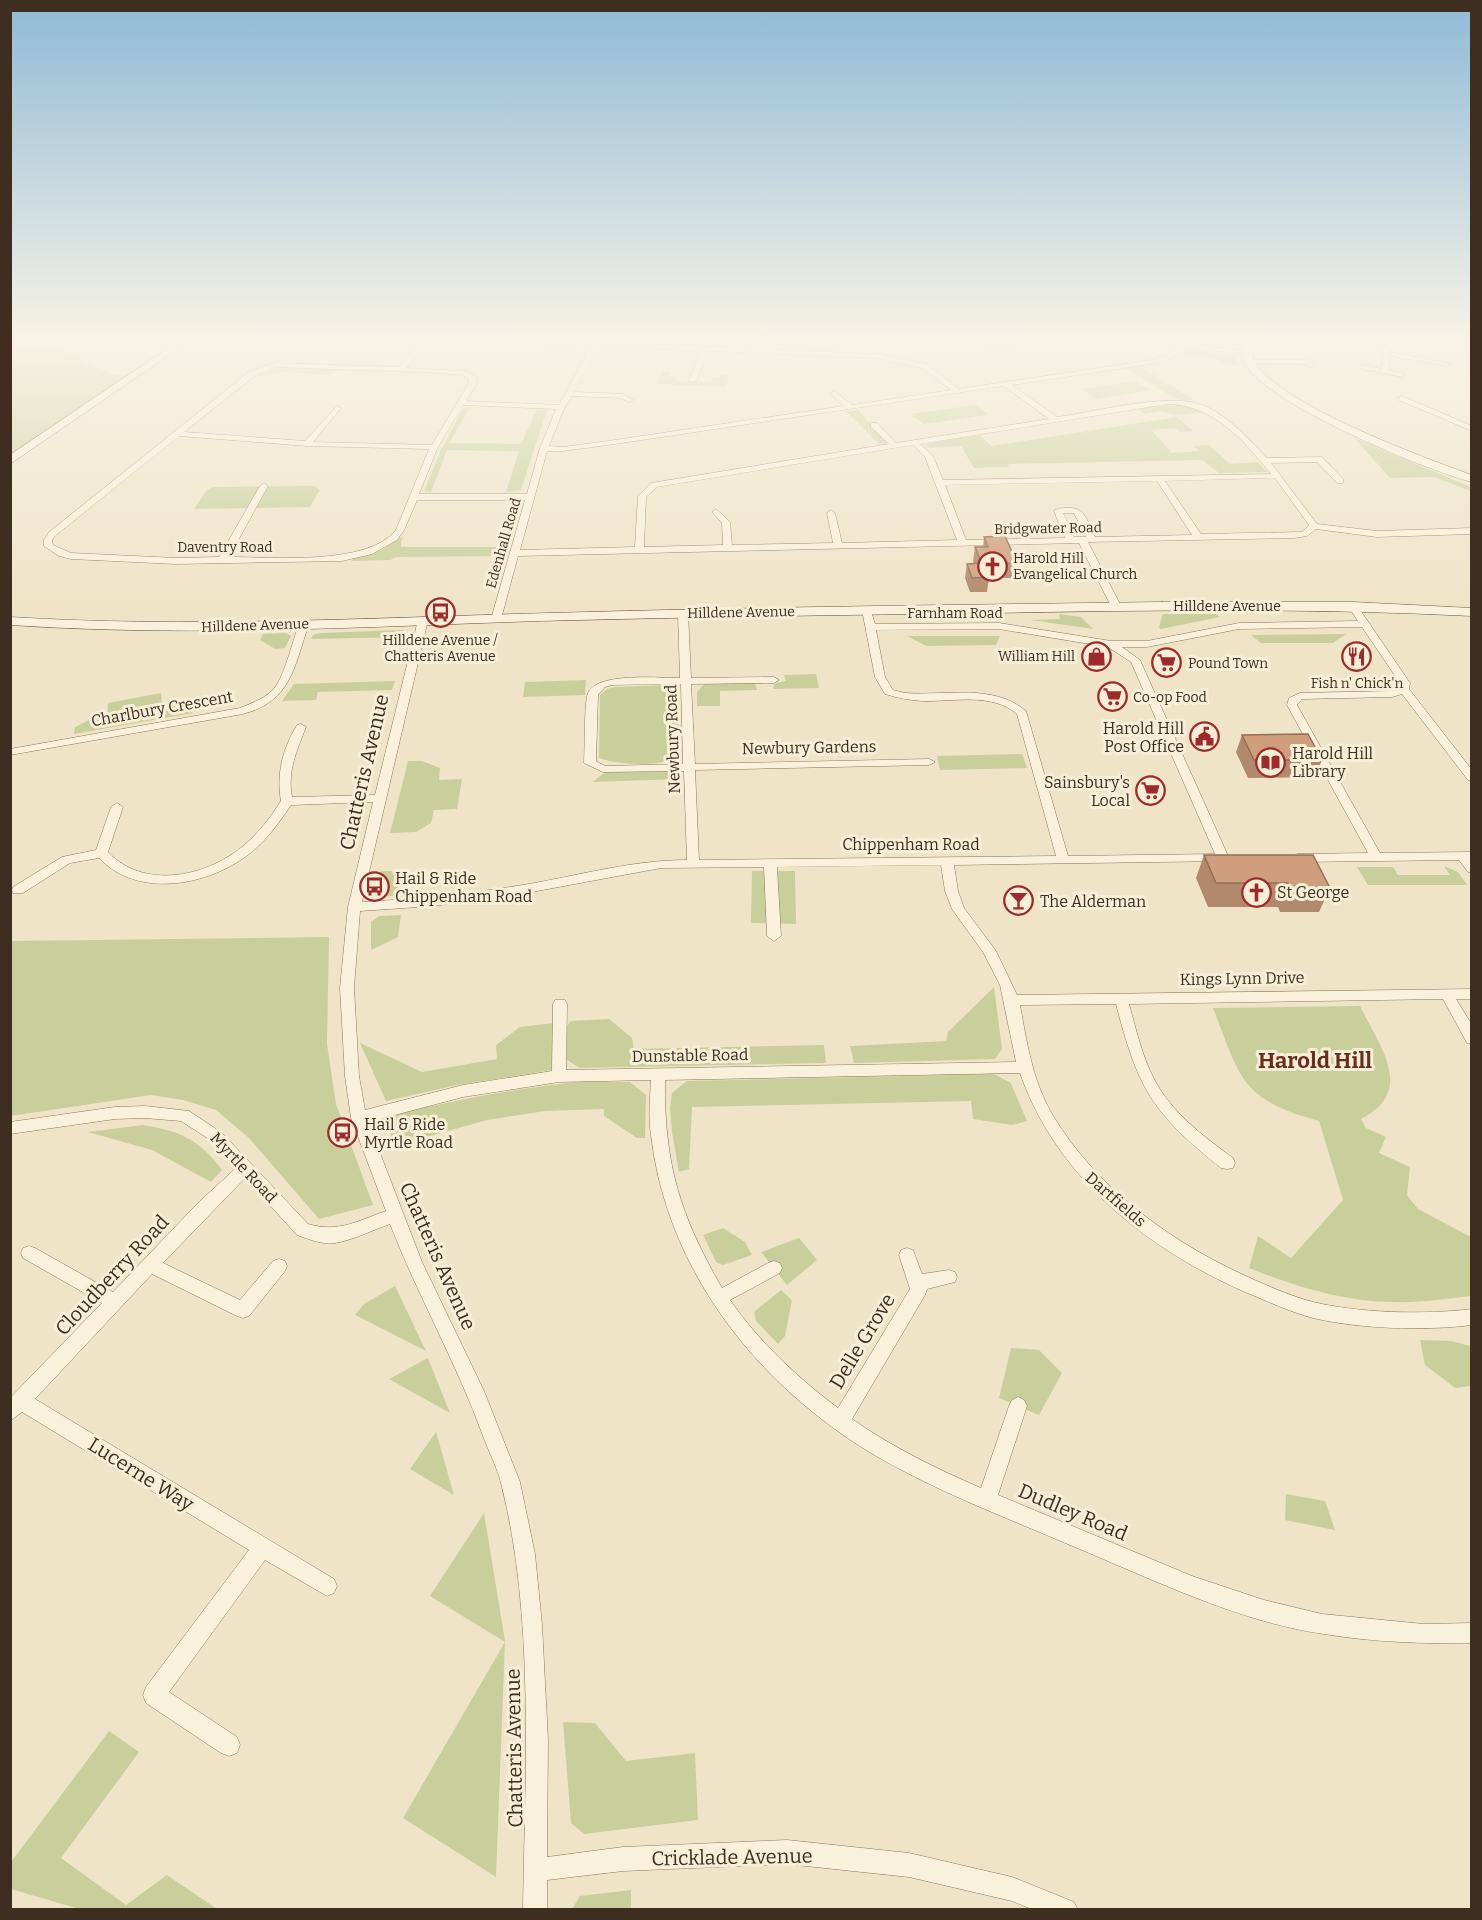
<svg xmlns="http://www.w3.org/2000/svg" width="1482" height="1920" viewBox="0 0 1482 1920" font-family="Bitter,serif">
  <rect width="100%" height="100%" fill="#f0e4c8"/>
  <path fill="#c9cf9b" d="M11,338H32L115,375L126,376L11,456Z
    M1188,349L1234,355L1238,365C1222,366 1223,361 1210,357C1200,354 1195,361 1181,354Z
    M277,367L338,370L332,375L282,372L257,376Z
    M1141,367L1197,402L1176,399L1127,369Z
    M662,372H671L669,377H676L675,381L710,382L712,378H719L721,374L730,375L725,387L657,384Z
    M1135,381L1150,390L1096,399L1082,389Z
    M976,405L989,415L923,424L911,414Z
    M1166,405H1184L1204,412L1174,415L1162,411L1145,414L1138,409Z
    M474,407L469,409L449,443L521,444L537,409L547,410L521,490L506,492L519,451L447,450L431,492L424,491L441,450L463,408Z
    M858,410L888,443L879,444L846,411Z
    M1177,417L1193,431L1180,432L1175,428L1151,430L1172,453L1199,451L1194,446L1209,445L1230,464L1258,462L1267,472L1219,473L1202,460L1008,464L1009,467L974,468L961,446L929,448L926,445L929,443L979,435L992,446Z
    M1354,438L1471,487V491L1434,477L1390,478Z
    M314,486L320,490L310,507L194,509L206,491L214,487Z
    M402,536L401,547H504L502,556L397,557L390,560L352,561V559L382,550Z
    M1059,614L1081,617L1093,629L1031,620L1060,619Z
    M1165,614H1216L1220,617L1161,629L1159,628L1162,615Z
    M403,630L410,637L311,639L313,635L320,633Z
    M286,633L291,636L285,648L275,649L260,640L263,634Z
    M1346,634L1333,643H1261L1251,635Z
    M907,636H1000L996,645L926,646Z
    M816,674L819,688L773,689L775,683L786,681L784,675Z
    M586,680L585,695L523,697L525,682Z
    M395,681L392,690L318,692L316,700L282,701L294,684Z
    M755,683L757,690L720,691V706H697V692L704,684Z
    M668,685L678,689L679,757C662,767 618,765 599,758L600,695L607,689L615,687Z
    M161,693L162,706L186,704L193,713L74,734L75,727L89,720L107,716L108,703Z
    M1022,754L1027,768L940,770L937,756Z
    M408,761H422L440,768L439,780L462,779L457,809L434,810L431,823L416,832L390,833Z
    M670,770L682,779L593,782L605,772Z
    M1444,866L1458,872L1467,885H1368L1357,867H1393L1398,875H1450Z
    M381,871H391L406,882L405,894L383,897L376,892Z
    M752,871H795L796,924L751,923Z
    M401,915L398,937L371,950V922L379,916Z
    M329,937L327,1044L336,1104L373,1205L319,1219L249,1138L216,1110L183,1100L151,1095L11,1116V941Z
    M994,987L1002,1049L995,1059L854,1063L850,1046L946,1041L948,1032Z
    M1360,1006C1380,1047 1416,1091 1361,1119L1366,1128L1386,1137L1379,1153L1410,1167L1407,1195L1418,1209L1471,1237V1296C1446,1299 1419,1303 1393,1302C1344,1302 1294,1286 1249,1268L1258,1236L1291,1258L1343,1200L1319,1121C1240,1100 1240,1077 1213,1008Z
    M609,1019L632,1038L634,1049L824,1045L826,1063L580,1068L567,1060L566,1027L571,1021Z
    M554,1023L552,1070L457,1085L386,1101L360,1043L422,1072L497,1059L496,1045L520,1027Z
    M994,1074L1011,1083L1027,1121L1012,1125L973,1119L971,1101L692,1107L689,1169L679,1172L672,1132L670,1108L672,1093L687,1081Z
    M577,1082H630L646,1095L645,1138H637L604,1116V1109L545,1111L487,1120L391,1147V1129L395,1116L404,1112C462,1099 518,1088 577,1082Z
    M143,1125C180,1131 199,1139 222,1170L211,1182L152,1150L88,1132Z
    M723,1228L745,1242L752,1255L723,1265L716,1262L703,1235Z
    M799,1238L817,1260L787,1285L761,1252Z
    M395,1286L426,1351L355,1315L364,1304Z
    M781,1290L792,1300L785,1336L778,1344L756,1321L754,1312Z
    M1420,1340L1451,1341L1471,1346V1386L1455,1388L1425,1365Z
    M1011,1348L1039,1350L1062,1373L1039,1415L999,1398Z
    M428,1358L450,1413L389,1379Z
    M436,1432L454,1495L410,1469Z
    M1286,1494L1325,1501L1335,1530L1285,1520Z
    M484,1513L505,1641L496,1877L403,1818L505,1642L430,1596Z
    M563,1722L595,1723L626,1761L695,1753L698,1820L584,1834L571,1823Z
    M109,1731L139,1752L61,1858L126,1905L167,1875L217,1909H79L11,1889V1862Z
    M631,1890V1909H572L580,1896Z"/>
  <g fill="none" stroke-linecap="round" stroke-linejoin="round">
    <defs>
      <path id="street" d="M424,338H431L406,368L464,371L476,376L477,383L466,401L559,405L591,346L449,340L446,338L593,342L595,338H601L599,342L876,354L927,364L959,389L1151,360L1168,355L1177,347L1140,338L1247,351L1249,354L1184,348L1173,358L1157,363L1012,385L1057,417C1094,412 1166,393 1199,404C1226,413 1248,438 1267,458L1322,457L1343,479V483H1337L1317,462L1271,463L1317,524L1377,531L1472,528V534L1377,537L1316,529L1307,536L1294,538L1088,542L1121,606L1116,609L1111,606L1079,543L518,556L501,619L496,622L491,619L525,500H417L404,530L397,540L372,554L342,561L176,564L71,559L59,556L44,546V540L49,532L250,371L274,363L399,367ZM597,346L701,351L689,380L693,382L697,380L708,351L876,358L922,368L951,390L852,405L834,391L830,393L844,406L608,441L563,447L549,446L563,411L572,396L621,398L629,402L633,400L623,394L574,392ZM275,367L442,373L462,375L469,379V383L432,445L313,442L341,408L337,406L305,441L184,432L256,375ZM1004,386L1049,419L896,443L877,423H871V427L889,444L651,483L638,496L635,547L520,550L547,451H563L608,445ZM1168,404C1214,405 1245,442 1271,474L943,480L933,456L920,444ZM463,405L556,409L540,448L527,494H419L438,447ZM179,436L307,446L429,449L396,530C368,566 272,557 229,557L268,486L264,483L260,486L219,557L176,558L71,553L53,545L52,540L55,536ZM913,445L925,457L957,540L842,543L835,513L831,510L827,513L833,543L732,545L730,522L716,509L712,512L722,523L723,545L644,547L646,497L657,487ZM1275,478L1309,525L1302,532L1201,534L1165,481ZM1157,481L1192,535L1095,537C1087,522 1086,507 1068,508C1062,508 1058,508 1054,511L1065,538L966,540L945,485ZM1063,513H1074L1086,537H1074Z
        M1036,338H1052L988,349L985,347Z
        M1394,338H1401L1390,348V352L1452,364L1448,366L1390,356L1389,370L1403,373V377L1362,369V365H1365L1382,369L1384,347Z
        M1249,360H1308L1314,365L1310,367L1306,364L1247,363V361Z
        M1402,396L1472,426V431L1399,400L1398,398Z
        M1353,603L1356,604L1410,683L1409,689L1472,770V781L1468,780L1402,694L1392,697L1302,699L1297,705L1380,853L1472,852V873L1468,872L1459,860L1297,862L1291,858L1297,854L1368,853L1287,705L1289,698L1300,693L1390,691L1399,687L1400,683L1362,627L1239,629L1147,647H1122L1140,660L1229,858L1227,861L954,865L958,891L964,908L996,951L1017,995L1472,989V999H1456L1472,1025V1044L1467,1043L1443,999L1129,1004C1136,1029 1142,1056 1154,1079C1172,1113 1203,1136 1233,1158L1235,1163L1233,1168L1227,1169L1221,1168C1152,1113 1138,1089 1116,1004L1020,1005C1027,1043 1032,1079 1052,1114C1098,1191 1176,1246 1257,1281C1275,1289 1294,1297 1313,1302C1359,1313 1424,1315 1472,1309V1325C1424,1331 1360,1329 1313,1318C1290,1312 1267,1301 1245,1292C1147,1249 1056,1177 1020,1073L665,1080C664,1164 680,1215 722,1288L768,1263L774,1261L780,1263L782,1268L780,1273L730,1300C760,1343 797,1377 838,1408L910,1289L899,1255L901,1250L907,1248L913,1250L922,1274L949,1270L955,1272L957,1277L955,1282L927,1289L925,1295L852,1419C892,1447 937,1469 981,1488L1009,1406L1012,1400L1018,1397L1024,1400L1027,1406L998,1495L1192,1576L1264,1600L1322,1614L1424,1624L1472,1623V1643C1422,1644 1373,1642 1324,1634C1238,1622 1150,1578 1070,1545C1005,1517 938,1492 876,1456C759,1387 667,1272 651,1135C648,1117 650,1098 651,1080L559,1082L463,1097L368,1122L422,1262L484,1391L520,1482L535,1554L542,1625L548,1740L547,1857L623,1847L787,1840L909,1853L1012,1877L1074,1902L1078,1910H1034L1012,1901L909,1877L787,1864L623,1871L547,1880V1910H523C525,1773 535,1616 501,1483C497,1467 489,1452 483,1436C457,1364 418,1296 390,1224C373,1230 353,1240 335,1243C323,1245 308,1239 297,1235L245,1178L163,1263L240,1300L273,1261L279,1259L285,1261L287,1266L285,1271L249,1316L243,1318L237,1316L152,1274L35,1399L334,1579L337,1586L334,1593L327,1596L265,1560L169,1692L237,1737L240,1745L237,1753L229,1756L221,1753L146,1703L143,1695L146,1687L249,1550L22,1412L10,1421V1398L102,1303L23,1258L21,1253L23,1248L29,1246L35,1248L113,1292L198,1203L236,1168L212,1141L181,1121L145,1118L115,1119L10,1134V1122L115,1107L145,1106L189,1111L222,1133L308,1224C339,1233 357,1221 386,1211L351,1118L345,1076L340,988L348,907L373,802L291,805C279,823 266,841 249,854C208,886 138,899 99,858L70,863L23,893H13L12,890L13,887L62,857L96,850L111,807L117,803L123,807L108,852C144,890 205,877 242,847C258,834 270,818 281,801C276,774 283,748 297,725L301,724L306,727C297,750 287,772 292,797L375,795L418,620L423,617L428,620L362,902C416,899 469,894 523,885C577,876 632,860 687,860L684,771L603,772L584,763C585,750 584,702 588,693C597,672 659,678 680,678L678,613L683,610L688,613L691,678L774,677L779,680L774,683L691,684L695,764L929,759L935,762L929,765L695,770L699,860L1056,856L1017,714C991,692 954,702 922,701C909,700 898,698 885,694L875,677L862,610L864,608H870L875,624L999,623L1111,641H1147L1239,623L1358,621L1348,606ZM999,629L1108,647L1131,662L1215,854L1068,856L1026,711C993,683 945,696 905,693L893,690L885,677L876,630ZM681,684L683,764L605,766L596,761L598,695L605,687L612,685ZM941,865L945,891L952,909L983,952L1000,985L1016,1062L566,1070L567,1004L565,1000H555L553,1004L552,1071L463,1085L365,1110L359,1076L354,988L360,911L433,906L521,894L661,868L764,867L767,936L774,941L781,936L777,867Z
        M304,621L309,624C294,666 292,701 243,714L10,755V749L240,708C252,703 269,697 276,686C285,673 293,640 299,624Z"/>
      <path id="secondary" d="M183,338H194L10,464V455Z
        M1247,338H1257C1253,346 1250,356 1256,364C1284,406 1422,457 1472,475V482C1425,470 1267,404 1245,364C1240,356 1243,346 1247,338Z
        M1162,602H1353L1472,608V616C1312,608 1154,610 994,613C842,615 691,617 539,621C363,627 186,637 10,625V617C190,628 369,618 549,613C753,607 957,605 1162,602Z"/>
    </defs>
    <use href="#street" stroke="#8d765c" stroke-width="1"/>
    <use href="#secondary" stroke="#6f573f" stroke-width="1"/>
    <use href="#street" fill="#faf1dc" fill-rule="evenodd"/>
    <use href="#secondary" fill="#faf1dc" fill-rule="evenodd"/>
  </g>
  <path fill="#b2896c" d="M984,537L1017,563L1015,578H989L987,592H970L965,578L967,564H974L973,561L975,547H983Z
    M1242,735L1322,760L1315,777L1248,778L1236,752Z
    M1204,855L1330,888L1319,912H1280L1278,907H1208L1196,878Z"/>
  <path fill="#cf9f7d" stroke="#916f58" stroke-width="1.5" d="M1005,536L1017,563L984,564L989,577L972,578L967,564L982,563L975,547H988L984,537Z
    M1308,734L1322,760H1254L1242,735Z
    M1204,855H1313L1330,888H1290L1288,883H1216Z"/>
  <linearGradient id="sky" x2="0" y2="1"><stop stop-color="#8fbad6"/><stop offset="0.56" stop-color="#f8f3e6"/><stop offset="1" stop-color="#f8f3e6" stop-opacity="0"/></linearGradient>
  <rect width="1482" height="607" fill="url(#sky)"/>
  <defs>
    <symbol id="church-ring" viewBox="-11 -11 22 22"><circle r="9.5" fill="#f7eed8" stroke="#9e2a2b" stroke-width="1.5"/><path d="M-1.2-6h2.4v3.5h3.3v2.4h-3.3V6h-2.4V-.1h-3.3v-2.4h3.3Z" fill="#9e2a2b"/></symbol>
    <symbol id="bus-ring" viewBox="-11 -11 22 22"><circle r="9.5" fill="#f7eed8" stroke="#9e2a2b" stroke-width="1.5"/><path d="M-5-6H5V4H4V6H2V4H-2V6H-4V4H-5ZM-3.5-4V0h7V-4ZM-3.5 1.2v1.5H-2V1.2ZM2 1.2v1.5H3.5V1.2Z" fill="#9e2a2b"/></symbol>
    <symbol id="shop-ring" viewBox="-11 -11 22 22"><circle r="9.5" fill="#f7eed8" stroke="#9e2a2b" stroke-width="1.5"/><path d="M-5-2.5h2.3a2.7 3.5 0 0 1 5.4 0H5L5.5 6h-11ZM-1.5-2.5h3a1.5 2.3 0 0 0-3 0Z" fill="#9e2a2b"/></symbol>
    <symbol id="restaurant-ring" viewBox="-11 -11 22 22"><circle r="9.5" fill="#f7eed8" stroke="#9e2a2b" stroke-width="1.5"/><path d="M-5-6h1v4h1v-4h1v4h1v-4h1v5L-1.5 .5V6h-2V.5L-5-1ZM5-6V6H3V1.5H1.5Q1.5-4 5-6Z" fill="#9e2a2b"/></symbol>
    <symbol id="supermarket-ring" viewBox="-11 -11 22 22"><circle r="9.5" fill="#f7eed8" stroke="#9e2a2b" stroke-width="1.5"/><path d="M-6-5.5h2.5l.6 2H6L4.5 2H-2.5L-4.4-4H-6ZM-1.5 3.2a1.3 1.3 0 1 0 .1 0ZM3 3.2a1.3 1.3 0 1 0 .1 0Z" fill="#9e2a2b"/></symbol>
    <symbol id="civic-ring" viewBox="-11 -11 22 22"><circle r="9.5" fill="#f7eed8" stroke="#9e2a2b" stroke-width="1.5"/><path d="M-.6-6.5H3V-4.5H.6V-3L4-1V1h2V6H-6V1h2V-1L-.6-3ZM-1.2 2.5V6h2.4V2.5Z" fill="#9e2a2b"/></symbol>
    <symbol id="library-ring" viewBox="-11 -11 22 22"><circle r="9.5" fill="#f7eed8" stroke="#9e2a2b" stroke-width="1.5"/><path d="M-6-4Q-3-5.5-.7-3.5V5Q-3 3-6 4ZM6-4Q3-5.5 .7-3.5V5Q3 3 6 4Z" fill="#9e2a2b"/></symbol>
    <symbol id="bar-ring" viewBox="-11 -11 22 22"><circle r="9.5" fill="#f7eed8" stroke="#9e2a2b" stroke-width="1.5"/><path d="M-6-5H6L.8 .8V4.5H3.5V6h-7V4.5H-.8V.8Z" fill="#9e2a2b"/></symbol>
  </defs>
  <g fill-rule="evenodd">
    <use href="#church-ring" x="976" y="550" width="33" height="33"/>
    <use href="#bus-ring" x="424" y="596" width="33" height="33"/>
    <use href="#shop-ring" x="1080" y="640" width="33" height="33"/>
    <use href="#restaurant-ring" x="1340" y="640" width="33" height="33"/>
    <use href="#supermarket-ring" x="1150" y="646" width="33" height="33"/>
    <use href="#supermarket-ring" x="1096" y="680" width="33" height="33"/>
    <use href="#civic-ring" x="1188" y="720" width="33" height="33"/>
    <use href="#library-ring" x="1254" y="746" width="33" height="33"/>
    <use href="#supermarket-ring" x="1134" y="774" width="33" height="33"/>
    <use href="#bus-ring" x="358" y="870" width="33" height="33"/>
    <use href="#church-ring" x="1240" y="876" width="33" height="33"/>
    <use href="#bar-ring" x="1002" y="884" width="33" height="33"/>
    <use href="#bus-ring" x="326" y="1116" width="33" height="33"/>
  </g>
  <g text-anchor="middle" stroke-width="6" stroke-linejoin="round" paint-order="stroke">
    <g font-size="14" fill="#3d2e20" stroke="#f7eed8">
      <text transform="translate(1048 528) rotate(-1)" y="5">Bridgwater Road</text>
      <text transform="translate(503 543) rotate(-74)" y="5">Edenhall Road</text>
      <text x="225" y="552">Daventry Road</text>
      <text x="1227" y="611">Hilldene Avenue</text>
      <text transform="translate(741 612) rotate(-1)" y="5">Hilldene Avenue</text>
      <text x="955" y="618">Farnham Road</text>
      <text transform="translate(255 625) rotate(-2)" y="5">Hilldene Avenue</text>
    </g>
    <g font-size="14" fill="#3d2e20" stroke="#f7eed8" text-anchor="start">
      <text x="1013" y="563">Harold Hill<tspan x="1013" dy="16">Evangelical Church</tspan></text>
      <text x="440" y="645" text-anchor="middle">Hilldene Avenue /<tspan x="440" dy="16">Chatteris Avenue</tspan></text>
      <text x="1075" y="661" text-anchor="end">William Hill</text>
      <text x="1188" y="668">Pound Town</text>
      <text x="1357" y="688" text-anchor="middle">Fish n' Chick'n</text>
      <text x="1133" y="702">Co-op Food</text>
    </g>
    <g font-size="16" fill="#3d2e20" stroke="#f7eed8">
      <text transform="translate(162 708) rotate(-10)" y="6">Charlbury Crescent</text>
      <text transform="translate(672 739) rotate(-92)" y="6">Newbury Road</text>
      <text transform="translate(809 747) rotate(-1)" y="6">Newbury Gardens</text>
      <text x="911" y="850">Chippenham Road</text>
      <text transform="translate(1242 978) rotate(-1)" y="6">Kings Lynn Drive</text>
      <text transform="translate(690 1055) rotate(-1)" y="6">Dunstable Road</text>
      <text transform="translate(244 1167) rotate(47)" y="6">Myrtle Road</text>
      <text transform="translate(1116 1199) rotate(41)" y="6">Dartfields</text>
    </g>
    <g font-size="16" fill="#3d2e20" stroke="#f7eed8" text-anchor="start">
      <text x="1184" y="734" text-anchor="end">Harold Hill<tspan x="1184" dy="18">Post Office</tspan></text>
      <text x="1292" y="759">Harold Hill<tspan x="1292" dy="18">Library</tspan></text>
      <text x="1130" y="788" text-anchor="end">Sainsbury's<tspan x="1130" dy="18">Local</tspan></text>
      <text x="395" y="884">Hail &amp; Ride<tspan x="395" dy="18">Chippenham Road</tspan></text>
      <text x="1277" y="898">St George</text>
      <text x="1040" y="907">The Alderman</text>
      <text x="364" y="1130">Hail &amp; Ride<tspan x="364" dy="18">Myrtle Road</tspan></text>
    </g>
    <g font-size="20" fill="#3d2e20" stroke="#f7eed8">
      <text transform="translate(364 772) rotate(-77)" y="7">Chatteris Avenue</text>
      <text transform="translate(438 1256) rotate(66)" y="7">Chatteris Avenue</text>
      <text transform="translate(112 1275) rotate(-47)" y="7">Cloudberry Road</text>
      <text transform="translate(862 1341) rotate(-59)" y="7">Delle Grove</text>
      <text transform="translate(141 1474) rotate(32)" y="7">Lucerne Way</text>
      <text transform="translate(1073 1512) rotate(23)" y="7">Dudley Road</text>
      <text transform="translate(514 1748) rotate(-91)" y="7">Chatteris Avenue</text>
      <text transform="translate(732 1857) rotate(-1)" y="7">Cricklade Avenue</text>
    </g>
    <g font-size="22" font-weight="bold" fill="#6b2e1e" stroke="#f7eed8">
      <text x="1315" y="1068">Harold Hill</text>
    </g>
  </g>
  <rect width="1482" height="1920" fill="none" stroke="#3d2e20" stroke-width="24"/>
</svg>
